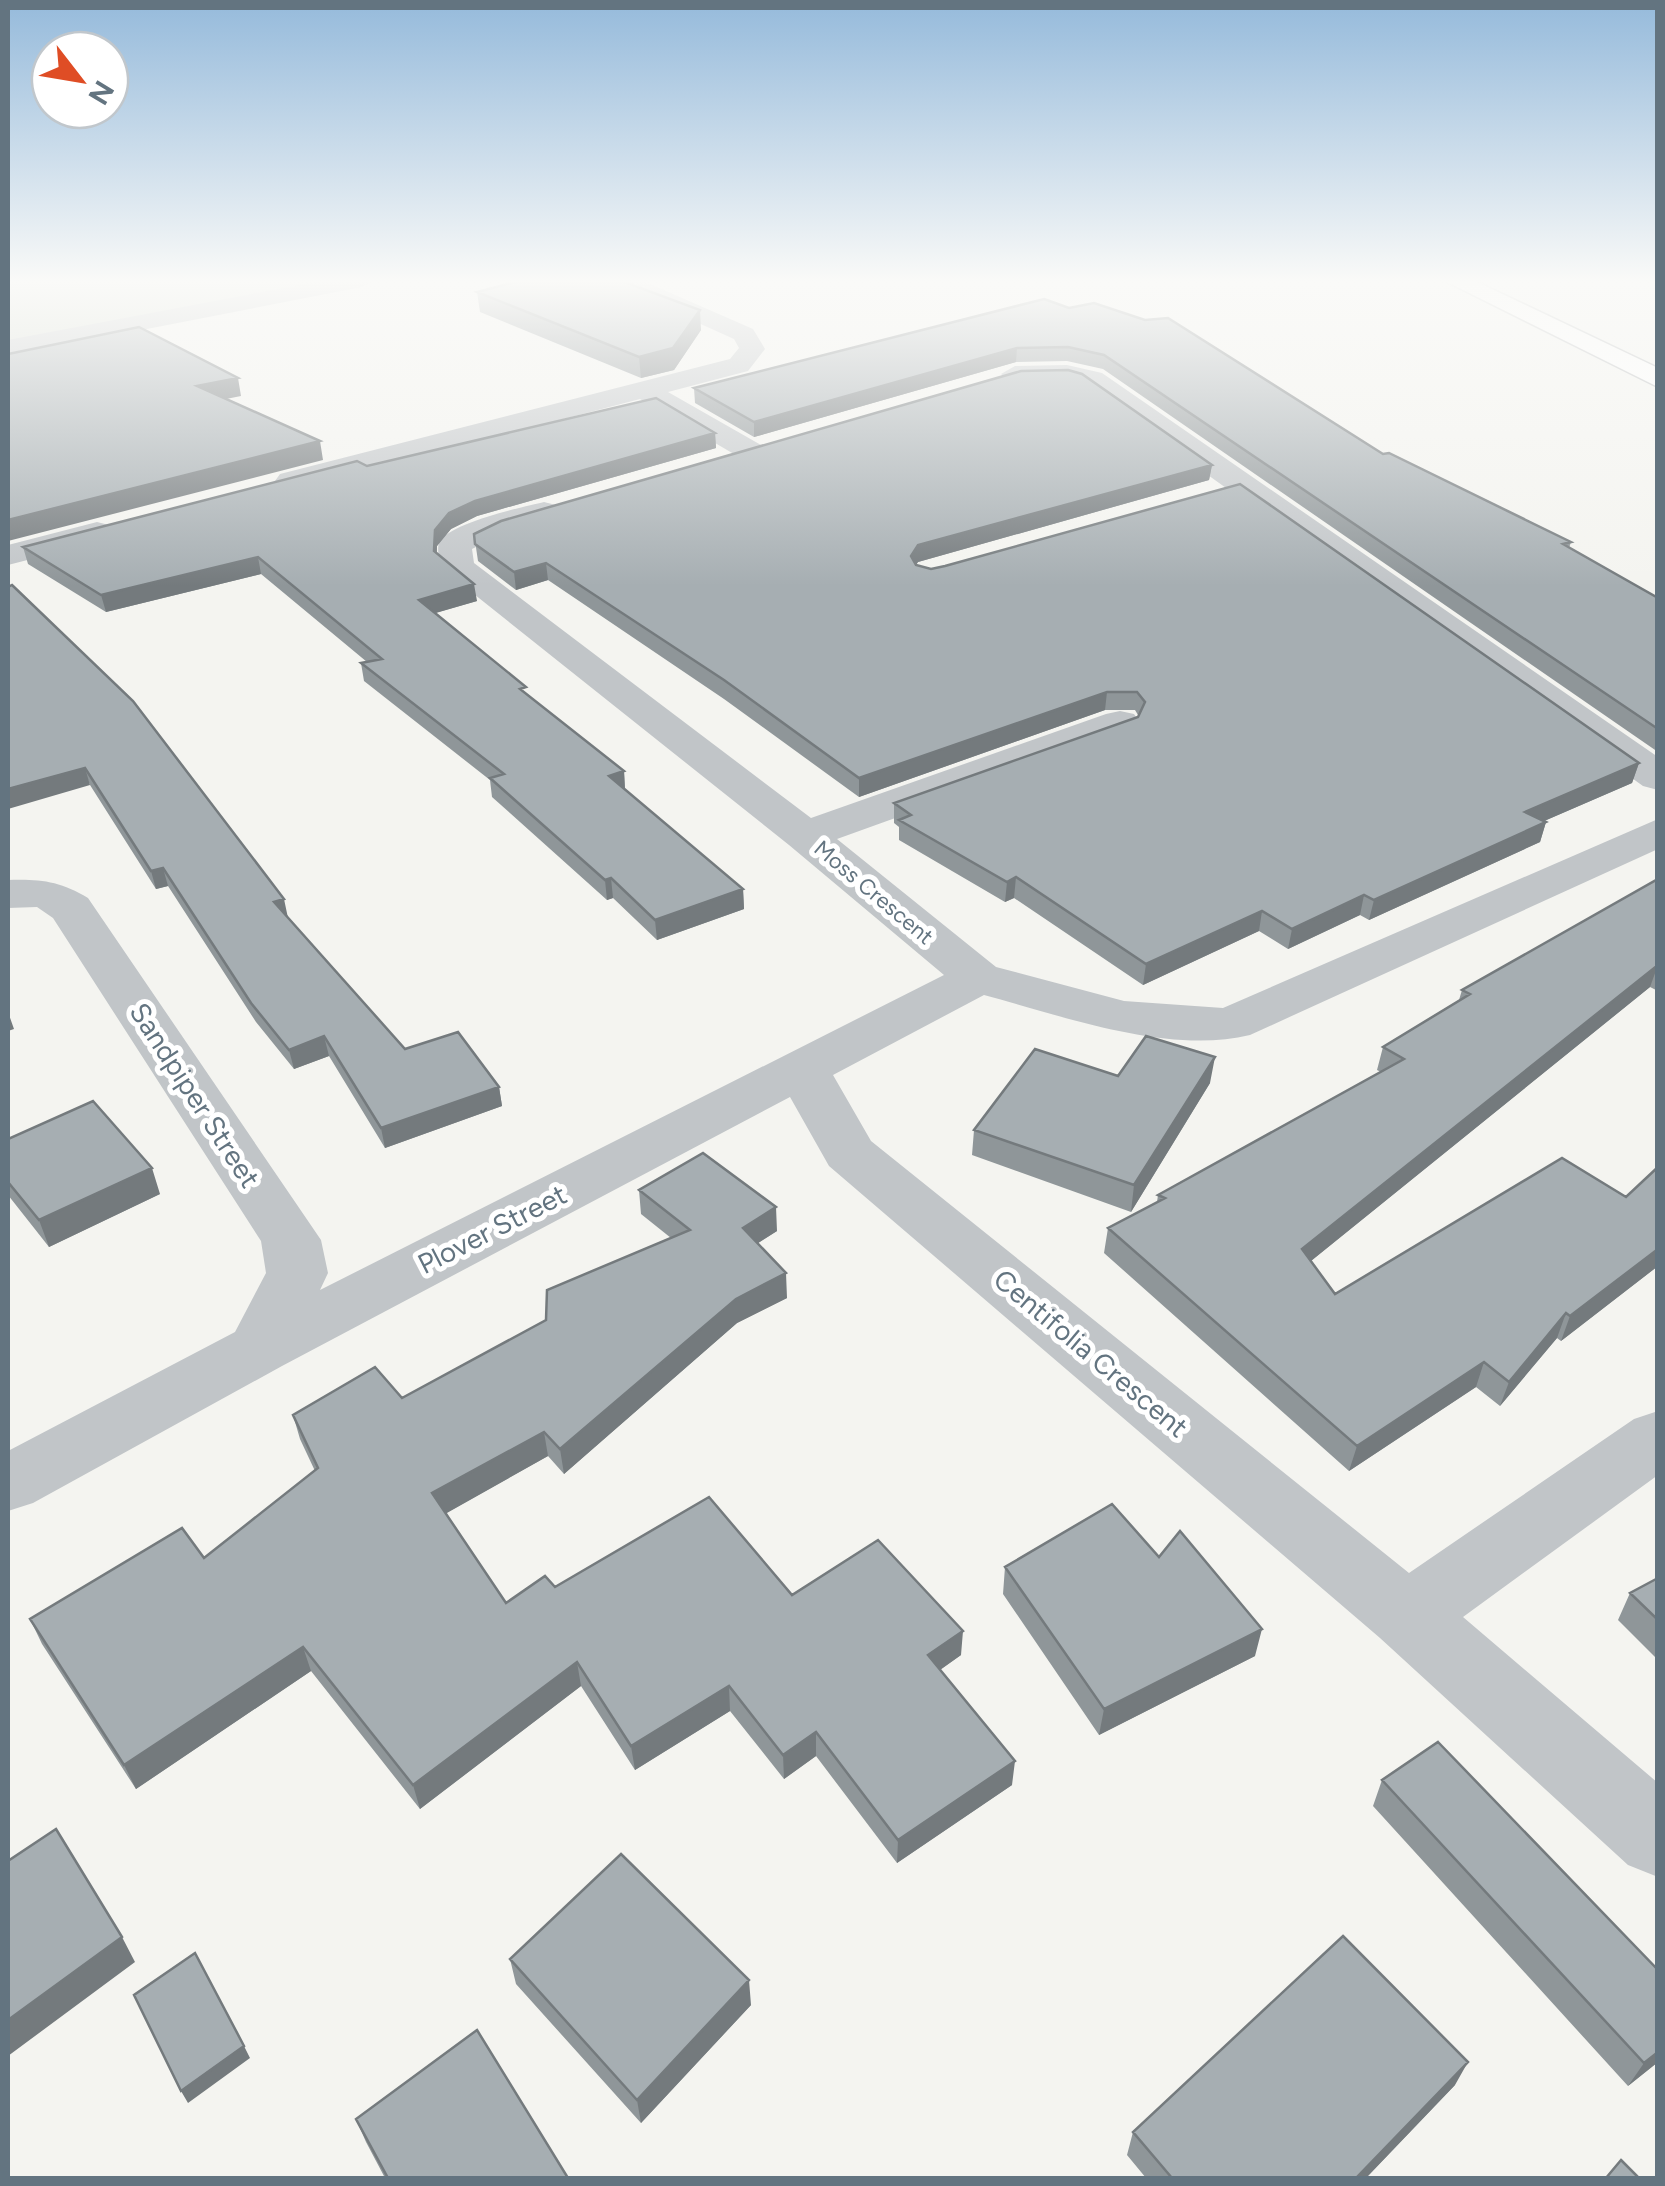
<svg xmlns="http://www.w3.org/2000/svg" width="1665" height="2186" viewBox="0 0 1665 2186" font-family="Figtree,sans-serif">
  <rect width="100%" height="100%" fill="#f4f4f0"/>
  <path fill="#d5dbd1" d="M8,280H332L8,342Z"/>
  <g fill="none" stroke-linecap="round" stroke-linejoin="round">
    <defs>
      <path id="highway" d="M1443,280H1473L1658,368V387Z"/>
    </defs>
    <use href="#highway" stroke="#b4b7ba" stroke-width="3"/>
    <path fill="#c1c5c8" fill-rule="evenodd" d="M326,280H374L362,287L8,356V340Z
      M610,280H641L753,329L765,349L748,371L668,392L761,445L765,451L761,457H739L640,399L291,490L280,488L275,481L280,474L730,359L739,348L734,339L614,285Z
      M1067,365L1102,373L1658,757V790L1643,786L1082,385C1060,379 1017,391 1001,374L1015,366Z
      M544,502L556,505L560,512L556,519L502,534L472,549L474,563L811,818L1106,714L1120,711L1134,714L1140,723L1134,732L837,839L996,967L1124,1001L1223,1008L1658,819V849L1250,1035C1168,1055 1063,1016 984,995L833,1075L871,1141L1409,1573L1634,1419L1658,1411V1475L1463,1617L1658,1783V1877L1628,1865L1380,1638L829,1166L790,1097L282,1366L33,1503L8,1511V1451L235,1332L266,1273L261,1241L53,918L37,907L8,908V880C40,879 60,881 88,898L321,1240L328,1273L320,1290L944,975L789,845L440,567C439,560 437,549 439,543C448,523 523,507 544,502Z
      M97,522L109,525L114,532L109,539L8,565V545Z"/>
    <use href="#highway" fill="#fff" fill-rule="evenodd"/>
  </g>
  <path fill="#8f9699" d="M477,292L701,330L674,370L641,378L480,312Z
    M1044,299L1383,454L1571,542L1569,548L1658,598V752L1103,369L1067,361L1016,362L754,437L695,403L694,388Z
    M715,433L716,448L477,516L451,529L437,546V553L477,601L435,613L527,694L624,771L625,790L743,889L744,909L657,940L613,898L607,900L492,797L490,780L364,681L361,663L367,662L261,574L106,612L28,564L23,547L367,466Z
    M1212,465L1209,480L918,562L916,565L1639,763L1632,783L1544,821L1546,822L1540,842L1369,920L1360,915L1288,949L1259,931L1143,985L1014,898L1005,902L899,840V827L894,823V803L1138,717V715L1135,710H1105L859,797L724,699L548,580L516,590L478,561L474,534Z
    M8,587L288,918L405,1049L499,1087L502,1106L385,1148L329,1056L294,1069L256,1022L168,886L156,889L90,785Z
    M1658,879V991L1650,987L1311,1261L1335,1294L1626,1197L1658,1167V1266L1561,1341L1557,1338L1500,1406L1476,1387L1349,1471L1104,1253L1108,1228L1157,1202L1158,1195L1381,1072L1377,1070L1383,1047L1459,1000L1462,990Z
    M1118,1076L1210,1083L1131,1212L972,1155L974,1130Z
    M8,1139L160,1194L49,1247L8,1195Z
    M639,1190L777,1231L758,1243L787,1298L737,1323L564,1474L548,1456L446,1513L506,1603L555,1587L792,1595L961,1655L940,1670L1012,1785L897,1863L816,1756L784,1779L730,1711L635,1770L581,1686L420,1809L311,1671L136,1789L42,1644L30,1619L204,1558L315,1471L300,1439L293,1415L402,1398L546,1320L671,1238L641,1214Z
    M1159,1557L1255,1656L1099,1735L1003,1594L1005,1567Z
    M1658,1578V1660L1618,1620L1630,1593Z
    M1382,1780L1658,1970V2062L1628,2086L1373,1806Z
    M510,1959L751,2005L641,2123L516,1984Z
    M1455,2085L1366,2178H1146L1127,2155L1133,2132Z
    M356,2119L568,2178H385L366,2142Z"/>
  <path fill="#747a7d" d="M700,310L701,330L674,370L641,378L639,357Z
    M1017,348L1016,362L754,437V422Z
    M238,378L241,396L201,404L197,386Z
    M715,433L716,448L477,516L451,529L437,546L436,567L434,551L435,530L449,513L475,501Z
    M320,441L323,460L8,541V520Z
    M1212,465L1209,480L918,562L910,573L911,556L918,545Z
    M258,557L261,574L106,612L101,595Z
    M546,563L548,580L516,590L514,572Z
    M474,584L477,601L422,617L419,600Z
    M1107,692L1105,710L859,797V778Z
    M1639,763L1632,783L1519,832L1525,812Z
    M85,768L90,785L8,809V789Z
    M624,771L625,790L609,776Z
    M1546,822L1540,842L1369,920L1374,900Z
    M163,868L168,886L156,889L151,871Z
    M1016,877L1014,898L1005,902L1007,882Z
    M611,878L613,898L607,900L605,880Z
    M743,889L744,909L657,940L655,920Z
    M1364,895L1360,915L1288,949L1292,929Z
    M284,899L288,918L274,902Z
    M1262,911L1259,931L1143,985L1146,964Z
    M1658,965L1650,987L1296,1273L1302,1249Z
    M8,1012L14,1029L8,1031Z
    M324,1036L329,1056L294,1069L289,1050Z
    M1215,1057L1210,1083L1131,1212L1134,1185Z
    M499,1087L502,1106L385,1148L381,1128Z
    M152,1168L160,1194L49,1247L39,1220Z
    M776,1207L777,1231L744,1252L743,1228Z
    M1658,1249V1266L1561,1341L1570,1316Z
    M786,1273L787,1298L737,1323L564,1474L560,1449L736,1299Z
    M1566,1313L1557,1338L1500,1406L1509,1382Z
    M1484,1362L1476,1387L1349,1471L1357,1446Z
    M544,1432L548,1456L438,1518L432,1493Z
    M1262,1629L1255,1656L1099,1735L1104,1709Z
    M963,1631L961,1655L927,1679L928,1655Z
    M303,1647L311,1671L136,1789L124,1765Z
    M577,1662L581,1686L420,1809L413,1785Z
    M729,1686L730,1711L635,1770L631,1746Z
    M816,1732V1756L784,1779L783,1755Z
    M1015,1761L1012,1785L897,1863L898,1840Z
    M122,1937L135,1962L8,2056V2020Z
    M749,1980L751,2005L641,2123L637,2100Z
    M244,2046L250,2058L188,2103L181,2091Z
    M1658,2052V2062L1628,2086L1644,2063Z
    M1468,2062L1455,2085L1366,2178H1356Z"/>
  <path fill="#a6aeb2" stroke="#747a7d" stroke-width="2.5" d="M523,280H619L700,310L673,348L639,357L477,292Z
    M1044,299L1069,308L1094,303L1145,320L1168,318L1383,454L1389,453L1571,542L1563,544L1658,598V729L1104,355L1068,347L1017,348L754,422L694,388Z
    M139,327L238,378L197,386L320,441L8,520V354Z
    M1068,370L1082,374L1212,465L918,545L911,556L916,565L931,569L945,566L1240,484L1639,763L1525,812L1546,822L1374,900L1364,895L1292,929L1262,911L1146,964L1016,877L1007,882L899,820L911,815L894,803L1138,717L1145,702L1137,692H1107L859,778L724,680L546,563L514,572L475,544L474,534L501,521L1021,371Z
    M656,398L715,433L475,501L449,513L435,530L434,551L474,584L419,600L526,687L520,689L624,771L609,776L743,889L655,920L611,878L605,880L490,778L504,774L361,663L382,659L258,557L101,595L23,547L357,461L367,466Z
    M12,585L133,701L284,899L274,902L405,1049L458,1032L499,1087L381,1128L324,1036L289,1050L251,1003L163,868L151,871L85,768L8,789V587Z
    M1658,879V965L1302,1249L1335,1294L1562,1158L1626,1197L1658,1167V1249L1570,1316L1566,1313L1509,1382L1484,1362L1357,1446L1108,1228L1165,1198L1158,1195L1404,1059L1383,1047L1470,994L1462,990Z
    M1146,1036L1215,1057L1134,1185L974,1130L1035,1049L1118,1076Z
    M93,1101L152,1168L39,1220L8,1182V1139Z
    M703,1153L776,1207L743,1228L786,1273L736,1299L560,1449L544,1432L432,1493L506,1603L545,1576L555,1587L709,1497L792,1595L878,1540L963,1631L928,1655L1015,1761L898,1840L816,1732L783,1755L729,1686L631,1746L577,1662L413,1785L303,1647L124,1765L30,1619L182,1528L204,1558L318,1468L293,1415L375,1367L402,1398L546,1320L547,1290L690,1230L639,1190Z
    M1112,1504L1159,1557L1180,1531L1262,1629L1104,1709L1005,1567Z
    M1658,1578V1620L1630,1593Z
    M1438,1742L1658,1970V2052L1644,2063L1382,1780Z
    M56,1829L122,1937L8,2020V1861Z
    M621,1854L749,1980L637,2100L510,1959Z
    M1343,1936L1468,2062L1356,2178H1172L1133,2132Z
    M195,1953L244,2046L181,2091L134,1995Z
    M477,2030L568,2178H388L356,2119Z
    M1621,2160L1639,2178H1606Z"/>
  <linearGradient id="sky" x2="0" y2="1"><stop stop-color="#95badb"/><stop offset="0.48" stop-color="#fafaf8"/><stop offset="1" stop-color="#fafaf8" stop-opacity="0"/></linearGradient>
  <rect width="1665" height="586" fill="url(#sky)"/>
  <g text-anchor="middle" stroke-width="10" stroke-linejoin="round" paint-order="stroke">
    <g font-size="22" fill="#637480" stroke="#fff">
      <text transform="translate(874 892) rotate(40)" y="8">Moss Crescent</text>
    </g>
    <g font-size="28" fill="#637480" stroke="#fff">
      <text transform="translate(195 1095) rotate(57)" y="10">Sandpiper Street</text>
      <text transform="translate(492 1229) rotate(-27)" y="10">Plover Street</text>
      <text transform="translate(1091 1353) rotate(40)" y="10">Centifolia Crescent</text>
    </g>
  </g>
  <rect width="1665" height="2186" fill="none" stroke="#637480" stroke-width="20"/>
  <g transform="translate(80 80) rotate(121)"><circle r="48" fill="#ffffff" stroke="#c1c7cc" stroke-width="2.5"/>
  <path d="M0-8L18 38L0 25L-18 38Z" fill="#df4d25"/>
  <text y="-15" font-size="28" font-weight="bold" text-anchor="middle" fill="#637480">N</text>
  </g>
</svg>
